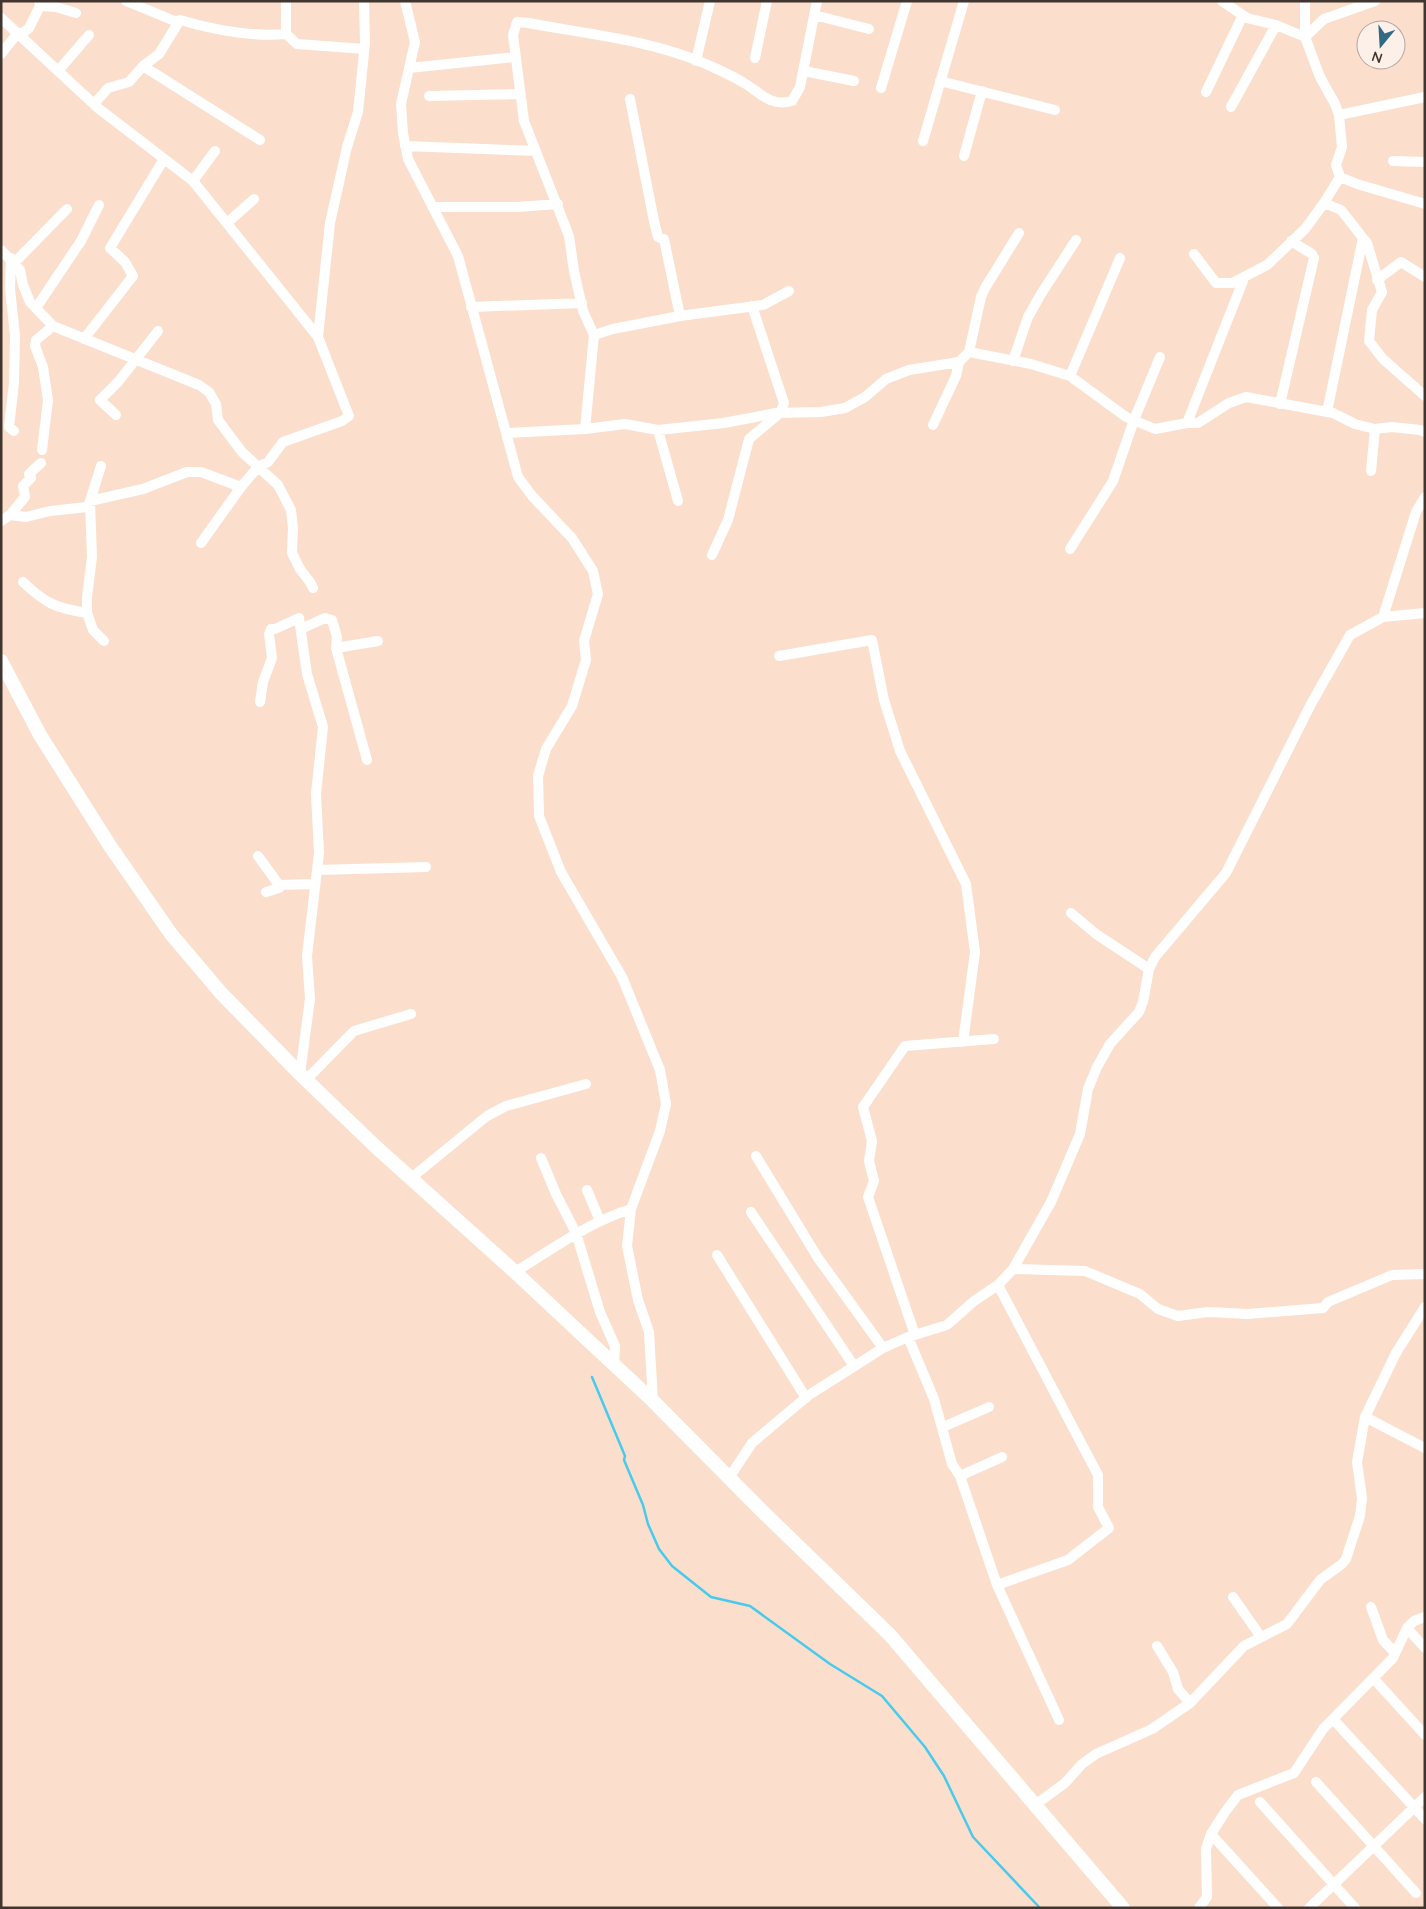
<svg xmlns="http://www.w3.org/2000/svg" width="1426" height="1909" viewBox="0 0 1426 1909" font-family="Quicksand,sans-serif">
  <rect width="100%" height="100%" fill="#fbdfcc"/>
  <g fill="none" stroke-linecap="round" stroke-linejoin="round">
    <path stroke="#46cbed" stroke-width="2.5" d="M592,1377L625,1456L624,1460L643,1505L648,1524L659,1549L672,1566L711,1597L750,1606L830,1664L882,1696L925,1747L944,1776L973,1837L1040,1908"/>
    <path stroke="#fff" stroke-width="10" d="M126,1L177,22
      M286,1V34
      M405,1L415,42L401,104L403,133L408,159L458,256L518,477L533,497L572,538L593,571L598,594L584,641L586,660L572,706L546,749L538,776L539,816L561,872L622,977L660,1070L666,1104L660,1131L631,1209L627,1246L638,1300L649,1332L653,1401
      M1222,1L1247,18L1276,25L1305,37
      M1305,1V37L1320,77L1335,104L1339,115L1342,147L1336,165L1340,177L1357,184L1425,204
      M40,6L56,7L76,13
      M814,15L869,29
      M1,18L98,108L193,181L318,337L349,416L342,421L283,442L268,462L258,467L241,487L201,543
      M1305,37L1324,19L1375,1
      M1,54L17,34L24,32L29,28L40,6L39,1
      M755,58L767,1
      M696,61L710,1
      M143,66L260,140
      M409,68L515,57
      M58,71L89,35
      M804,71L854,81
      M940,81L1055,110
      M881,88L907,1
      M1206,92L1243,15
      M429,96L519,94
      M630,99L654,221L658,237L664,239L680,316
      M94,104L108,88L129,82L143,66L159,54L180,20C214,30 250,37 286,34L297,44L364,49
      M1231,107L1276,25
      M1339,115L1425,97
      M923,141L964,1
      M405,146L536,151
      M964,156L982,91
      M1393,161L1425,162
      M193,181L215,151
      M1324,203L1341,210L1367,243L1382,292L1372,310L1369,341L1383,359L1425,396
      M433,207H517L558,204
      M227,223L254,199
      M1,250L20,270L23,285L30,302L53,326L199,385L209,392L216,404L218,420L242,452L278,485L291,510L293,528L292,553L300,569L310,582L313,588
      M1194,254L1216,283H1232L1242,278
      M11,258L10,289L15,335L14,383L9,427L14,431
      M15,262L67,209
      M1377,280L1401,262L1425,277
      M471,307L582,303
      M36,308L81,241L99,205
      M594,335L613,329L680,316L763,305L789,291
      M318,337L330,223L347,147L358,112L365,43L364,1
      M84,339L133,276L125,262L110,248L164,159
      M969,352L1031,364L1070,376L1126,417L1155,429L1187,423H1198L1229,403L1246,397L1333,413L1355,424L1375,429L1392,427L1420,430L1425,432
      M1013,361L1028,317L1041,294L1076,240
      M1070,376L1120,258
      M1280,404L1314,258L1312,254L1291,241
      M1327,412L1363,238
      M116,415L100,400L118,382L158,331
      M1187,423L1243,281L1242,278L1267,265L1305,229L1324,203L1340,177
      M933,425L956,376L959,362L969,352L981,297L985,288L1019,233
      M585,429L594,335L583,311L574,271L569,236L524,121L513,35L517,22L528,23C588,34 651,40 706,64C719,70 733,76 744,83C761,93 770,107 792,101L800,87L817,1
      M658,430L678,501
      M507,433L585,429L625,424L658,430L724,423L776,413L821,412L845,408L865,397L886,379L909,370L959,362
      M42,450L48,400L43,367L35,346L36,340L53,326
      M101,466L90,501L92,557L87,597V613L93,630L104,641
      M1371,471L1375,429
      M10,515L25,497L23,486L31,478L29,474L41,463
      M1,521L10,515L26,517L50,511L87,507L90,501L143,489L187,472H201L241,487
      M1070,549L1113,481L1134,420L1160,357
      M712,555L728,520L749,439L780,413L784,403L752,306
      M23,582C46,604 56,608 87,613
      M1383,617L1416,512L1425,497
      M301,629L325,618L332,620L337,637L336,648L367,760
      M336,648L378,641
      M779,656L872,640L884,700L900,751L966,884L975,952L963,1042
      M260,702L263,682L272,658L269,634L271,629H275L299,618L307,674L323,727L316,794L319,853L307,956L310,999L300,1074
      M258,856L279,885
      M317,870L426,867
      M266,892L279,888V885L315,884
      M1071,913L1096,934L1149,969
      M306,1080L354,1031L411,1014
      M756,1156L818,1258L883,1348
      M541,1158L556,1194L576,1233L600,1312L615,1346L614,1365
      M410,1179L487,1116L506,1106L586,1084
      M587,1190L600,1221
      M751,1212L854,1366
      M717,1255L806,1398
      M1013,1269L1085,1271L1140,1294L1158,1309L1178,1316L1208,1312L1248,1314L1323,1308L1328,1302L1392,1275L1425,1274
      M515,1272C552,1249 589,1222 631,1209
      M915,1335L868,1197L874,1181L869,1161L872,1141L863,1107L905,1046L994,1039
      M908,1337L934,1399L952,1464L960,1476L997,1585L1059,1720
      M1365,1417L1425,1448
      M943,1427L989,1407
      M960,1476L1002,1457
      M729,1478L752,1443L809,1395L883,1348L908,1337L947,1325L974,1301L998,1285L1013,1269L1051,1202L1080,1134L1088,1089L1097,1067L1110,1044L1139,1012L1143,1002L1149,969L1155,957L1226,873L1311,704L1350,635L1383,617L1425,613
      M997,1585L1068,1560L1109,1528L1098,1507V1475L998,1285
      M1233,1597L1261,1637
      M1371,1607L1383,1640L1395,1653
      M1407,1628L1425,1648
      M1157,1646L1173,1672L1178,1689L1190,1703
      M1374,1679L1425,1735
      M1333,1719L1425,1819
      M1316,1782L1416,1893
      M1260,1802L1355,1908
      M1035,1805L1065,1783L1082,1764L1096,1754L1152,1729L1190,1703L1244,1646L1287,1624L1320,1580L1342,1564L1346,1559L1360,1516L1362,1498L1357,1462L1365,1417L1396,1353L1425,1307
      M1211,1834L1278,1908
      M1199,1908L1207,1897L1206,1849L1211,1834L1225,1812L1238,1795L1294,1773L1323,1729L1393,1658L1407,1628L1414,1621L1425,1617
      M1309,1908L1425,1797"/>
    <path stroke="#fff" stroke-width="14" d="M1,661L40,735L110,846L171,934L221,993L300,1074L376,1147L515,1272L653,1401L762,1511L890,1635L1123,1908"/>
  </g>
  <rect width="1426" height="1909" fill="none" stroke="#41362f" stroke-width="5"/>
  <g transform="translate(1381 45) rotate(198)"><circle r="24" fill="#fcf0e9" stroke="#b1a69f"/>
  <path d="M0-4L9 19L0 12L-9 19Z" fill="#306a83"/>
  <text y="-8" font-size="14" font-weight="bold" text-anchor="middle" fill="#41362f">N</text>
  </g>
</svg>
